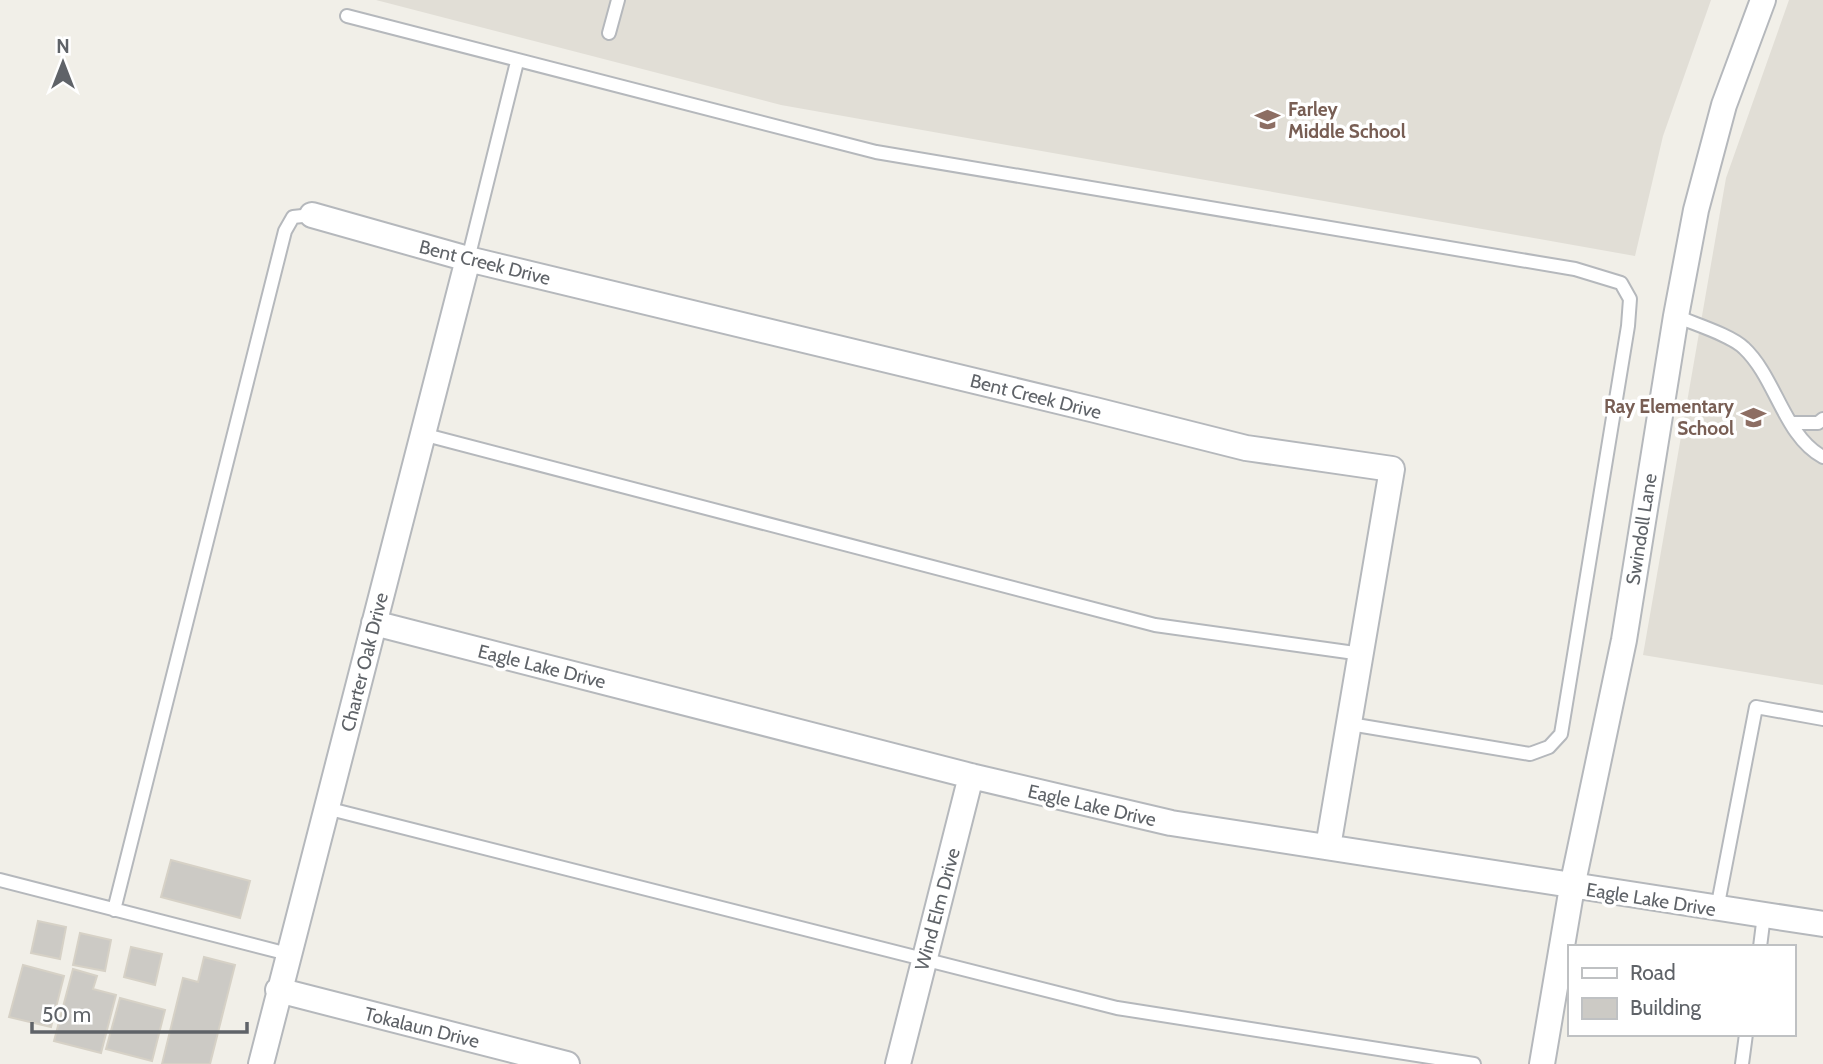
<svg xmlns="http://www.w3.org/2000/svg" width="1823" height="1064" viewBox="0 0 1823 1064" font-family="Cabin,sans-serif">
  <rect width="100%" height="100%" fill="#f1efe8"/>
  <path fill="#e1ded6" d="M376,0H1711L1663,136L1635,256L781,105Z
    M1789,0H1823V685L1643,655L1726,178Z"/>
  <path fill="#cccac5" stroke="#d6d1c6" stroke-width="2" d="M171,860L250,881L240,918L161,897Z
    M38,921L66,927L60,959L31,953Z
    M80,933L111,940L105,971L73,965Z
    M131,947L162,954L155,985L124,977Z
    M204,957L235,965L210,1064H162L183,978L198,982Z
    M23,965L64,976L51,1027L9,1017Z
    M73,969L97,976L93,989L116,995L101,1053L54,1041Z
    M120,998L165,1010L152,1061L106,1049Z"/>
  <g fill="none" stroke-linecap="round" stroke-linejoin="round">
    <defs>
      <path id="lane" d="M347,16L876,152L1575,269L1621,283L1630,299L1628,326L1561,734L1549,747L1530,754L1350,724
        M609,33L618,0
        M468,259L517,62
        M1676,316C1694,324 1731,335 1744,348C1776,378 1784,436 1823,457
        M1791,423H1818L1823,419
        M422,434L1155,625L1362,654
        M326,808L1117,1008L1474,1064
        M0,880L288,954
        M1717,909L1756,707L1823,719
        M114,910L285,231L293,217L312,215
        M1760,947L1764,915
        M1742,1064L1746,1034"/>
      <path id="street" d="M312,215L468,259L1095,410L1246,448L1392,469L1328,847
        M374,623L971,776L1171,823L1823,924
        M278,990L567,1064
        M261,1064L468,259
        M898,1064L971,776
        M1542,1064L1572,887L1624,640L1676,316L1696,210L1724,105L1763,0"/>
    </defs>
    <use href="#lane" stroke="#b5b8bc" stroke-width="16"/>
    <use href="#street" stroke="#b5b8bc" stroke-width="28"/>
    <use href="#lane" stroke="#fff" stroke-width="12"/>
    <use href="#street" stroke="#fff" stroke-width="24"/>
  </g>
  <defs>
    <symbol id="school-bare" viewBox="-9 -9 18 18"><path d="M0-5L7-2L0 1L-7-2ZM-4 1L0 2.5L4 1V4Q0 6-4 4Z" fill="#8d6e63" stroke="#fff" stroke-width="2.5" paint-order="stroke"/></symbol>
  </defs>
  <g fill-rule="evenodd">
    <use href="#school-bare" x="1250" y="102" width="35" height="35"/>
    <use href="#school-bare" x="1736" y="400" width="35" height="35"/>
  </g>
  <g text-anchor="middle" stroke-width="7" stroke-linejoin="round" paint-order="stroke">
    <g font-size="19" font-weight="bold" fill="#785e54" stroke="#fff" text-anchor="start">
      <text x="1288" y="116">Farley<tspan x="1288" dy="22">Middle School</tspan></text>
      <text x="1734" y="413" text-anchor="end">Ray Elementary<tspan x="1734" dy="22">School</tspan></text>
    </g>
    <g font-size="19" fill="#5f6368" stroke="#fff">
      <text transform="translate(485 262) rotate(14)" y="7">Bent Creek Drive</text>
      <text transform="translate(1036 396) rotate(14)" y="7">Bent Creek Drive</text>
      <text transform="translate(1641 529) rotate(-81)" y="7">Swindoll Lane</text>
      <text transform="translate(364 662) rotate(-76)" y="7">Charter Oak Drive</text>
      <text transform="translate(542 666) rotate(14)" y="7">Eagle Lake Drive</text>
      <text transform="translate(1092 805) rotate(13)" y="7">Eagle Lake Drive</text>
      <text transform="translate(1651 899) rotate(9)" y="7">Eagle Lake Drive</text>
      <text transform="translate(937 909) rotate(-75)" y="7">Wind Elm Drive</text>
      <text transform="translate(422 1027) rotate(14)" y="7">Tokalaun Drive</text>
    </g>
  </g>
  <rect x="1568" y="945" width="228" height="91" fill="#ffffff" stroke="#bfc1c3" stroke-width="2"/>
  <rect x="1582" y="968" width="35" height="10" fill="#ffffff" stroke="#bfc1c3" stroke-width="2"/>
  <text x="1630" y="980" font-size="21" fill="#5f6368">Road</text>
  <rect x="1582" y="998" width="35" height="21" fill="#cccac5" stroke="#bfc1c3" stroke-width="2"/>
  <text x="1630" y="1015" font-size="21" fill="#5f6368">Building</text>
  <g transform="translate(63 63)" stroke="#ffffff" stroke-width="5" paint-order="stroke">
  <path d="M0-5L12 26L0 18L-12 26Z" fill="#5f6368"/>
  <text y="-10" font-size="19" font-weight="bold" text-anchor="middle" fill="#5f6368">N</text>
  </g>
  <path d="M32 1022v10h215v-10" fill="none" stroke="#5f6368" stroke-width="3.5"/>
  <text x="42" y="1022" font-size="21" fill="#5f6368" stroke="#ffffff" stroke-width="5" paint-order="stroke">50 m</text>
</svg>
